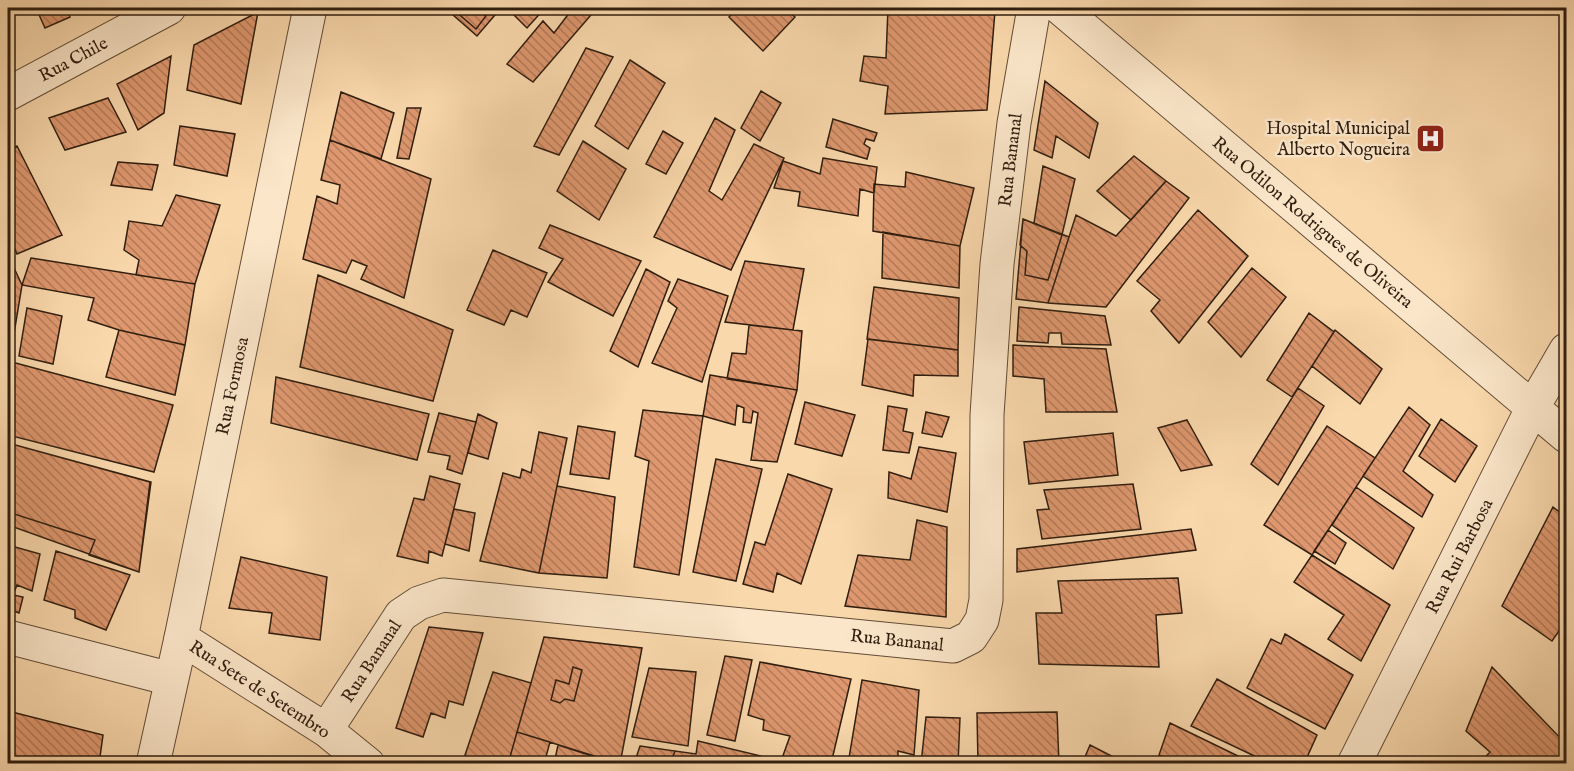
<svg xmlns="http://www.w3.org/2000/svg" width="1574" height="771" viewBox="0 0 1574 771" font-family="'IM FELL English',serif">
  <defs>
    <pattern id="building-back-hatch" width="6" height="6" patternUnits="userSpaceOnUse" patternTransform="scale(1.5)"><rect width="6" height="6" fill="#de976e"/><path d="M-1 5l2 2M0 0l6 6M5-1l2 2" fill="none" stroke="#b47b59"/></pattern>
  </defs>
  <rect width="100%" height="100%" fill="#f9d8ac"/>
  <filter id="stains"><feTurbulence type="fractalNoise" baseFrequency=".00333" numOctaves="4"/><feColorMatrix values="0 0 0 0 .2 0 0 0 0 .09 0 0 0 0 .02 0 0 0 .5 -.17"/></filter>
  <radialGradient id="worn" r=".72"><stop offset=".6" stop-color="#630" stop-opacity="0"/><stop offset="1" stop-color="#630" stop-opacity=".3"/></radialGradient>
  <path fill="url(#building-back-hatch)" stroke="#301e0f" stroke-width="1.5" d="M8,8H27L11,14Z
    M36,8H66L70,17L45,28Z
    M445,8H501L477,36Z
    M457,8H476L486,16L476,29L454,10Z
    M519,8H545L527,28L513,14Z
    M573,8H597L533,82L507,64L543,21L554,33Z
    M738,8H785L795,17L763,51L729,17Z
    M888,8H966L995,11L987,110L885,114L888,86L860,81L864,56L886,58Z
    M258,12L241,104L187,90L194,45Z
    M586,48L613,57L559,155L534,146Z
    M171,56L164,113L138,130L117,84Z
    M630,60L665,83L628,149L595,126Z
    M1045,81L1098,123L1089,158L1056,136L1052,158L1034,150Z
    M761,91L781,103L760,141L741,128Z
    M341,92L394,113L381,159L330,140Z
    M108,98L126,132L65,150L49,118Z
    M407,108H421L409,159L397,158Z
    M715,118L735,130L709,191L722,200L754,144L784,158L731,270L654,237Z
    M833,119L877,133L874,141L866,139L864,144L870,148L867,159L826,147Z
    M180,126L235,134L227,176L174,165Z
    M663,131L683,143L666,174L646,164Z
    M330,140L431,179L404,298L361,279L367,266L352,260L346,273L303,259L317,196L337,204L340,185L321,180Z
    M583,141L626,169L599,220L557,191Z
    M17,146L62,235L17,254L8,234V150Z
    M1134,156L1166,181L1131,220L1097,191Z
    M823,158L877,167L874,193L860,189L858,216L798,206L800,192L774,188L783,161L820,174Z
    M118,162L158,165L152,190L111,185Z
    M1043,166L1075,179L1062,235L1034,223Z
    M906,172L974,188L960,246L873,231L874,184L905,187Z
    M1166,181L1189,198L1106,307L1048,303L1076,215L1116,236Z
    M176,195L220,205L195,284L136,275L139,260L124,250L129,221L162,226Z
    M1198,210L1248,256L1179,343L1151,311L1160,300L1137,281Z
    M1023,219L1069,237L1048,303L1016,299Z
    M1023,219L1062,235L1048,280L1025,275L1027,251L1020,245Z
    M550,225L641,261L613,316L548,282L563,259L539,248Z
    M883,232L960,246L959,288L882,278Z
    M493,250L547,273L527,317L511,310L504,325L467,310Z
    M8,255L22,285L11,352H8Z
    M31,258L195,284L185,345L119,330L88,320L94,298L22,285Z
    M745,261L804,269L793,330L725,322Z
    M1252,268L1286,297L1241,357L1208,322Z
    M646,269L670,282L638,367L610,351Z
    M318,275L453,330L433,401L300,367Z
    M678,279L728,296L702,382L652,363L677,308L668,301Z
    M874,287L959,298L958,350L867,339Z
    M1019,307L1105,316L1111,345L1062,344L1061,333H1049L1048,343L1017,341Z
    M27,308L62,316L53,364L19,356Z
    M1309,313L1334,332L1292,397L1267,380Z
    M749,325L802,331L797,390L727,379L732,353L746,354Z
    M119,330L185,345L175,395L106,377Z
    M1335,330L1382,369L1360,404L1312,366Z
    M868,339L958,350V376L914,375L913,396L862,385Z
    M1013,345L1106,349L1117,412H1046L1044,379L1013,376Z
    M8,361L173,405L154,472L8,435Z
    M710,375L797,390L777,462L751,460L758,413L753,411L751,423L743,422L744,408L737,405L735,425L703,416Z
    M276,377L429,414L417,460L271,423Z
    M1298,388L1324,406L1278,485L1251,464Z
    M805,402L855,415L842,456L795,444Z
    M888,406L907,409L903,431L913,433L909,453L883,450Z
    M1409,407L1430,425L1403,471L1433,495L1422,517L1363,476Z
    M643,410L703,416L679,575L634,567L649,461L635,456Z
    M926,412L949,417L942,437L922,433Z
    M439,413L476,422L462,474L447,469L450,456L428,452Z
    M478,414L497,423L488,459L468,453Z
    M1441,419L1477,446L1455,482L1419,456Z
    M1187,420L1212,465L1181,471L1158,428Z
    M578,426L615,432L609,479L570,474Z
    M1327,426L1375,458L1312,555L1264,525Z
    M539,432L567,438L539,573L480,561L503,473L520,478L522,469L531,473Z
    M1113,433L1118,475L1029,484L1024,442Z
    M8,443L150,482L139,572L8,525Z
    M8,443L151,482L139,572L89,555L95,540L8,512Z
    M919,447L956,453L947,512L888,498L889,472L911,479Z
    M716,459L762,469L736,581L693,572Z
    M788,474L832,489L801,584L777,573L773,592L743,584L755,542L765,545Z
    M430,476L460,484L442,556L429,551L428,563L397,556L414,498L424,500Z
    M1133,484L1141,529L1042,539L1037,510L1049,509L1044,490Z
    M557,486L615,497L607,578L539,573Z
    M1356,487L1414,528L1393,569L1332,525Z
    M1553,507L1566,517V621L1552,641L1502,606Z
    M454,509L475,513L469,551L445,544Z
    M917,520L947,527L946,617L845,606L858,555L910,560Z
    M1191,529L1196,550L1017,572V549Z
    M1328,530L1346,543L1335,564L1314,551Z
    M8,545L40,554L32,591L17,585L13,595L23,597L19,613L8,609Z
    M56,551L130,575L106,630L75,618V610L44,600Z
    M1312,555L1390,605L1361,661L1328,639L1344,615L1294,582Z
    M241,557L327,577L320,640L269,633L272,613L229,608Z
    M1178,578L1182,613L1156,615L1159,667L1039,664L1036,613H1062L1058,581Z
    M429,627L483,633L463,705L449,701L445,718L431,713L423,737L396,728Z
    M1285,634L1353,675L1325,729L1247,688L1271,639L1281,644Z
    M544,637L642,648L620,764L517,732Z
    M725,656L752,660L735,741L707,735Z
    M760,662L851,679L831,764H780L790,736L763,730L764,720L748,715Z
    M573,667L582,670L574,701L565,699L560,703L551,700L556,680L569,684Z
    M1492,667L1566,744V764H1479L1490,752L1466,731Z
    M649,668L696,672L688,746L632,737Z
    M493,672L531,683L508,764H462Z
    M1217,679L1317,735L1304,764H1264L1265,761L1191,726Z
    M862,680L919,690L914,755L898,751V764H848Z
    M8,711L103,735L99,764H8Z
    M1057,712L1059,764H978L977,713Z
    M926,717L960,718L958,764H921Z
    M1170,723L1238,756L1255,764H1177L1159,755Z
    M517,732L550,742L544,764H508Z
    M698,741L761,756L760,764H670L675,751L696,754Z
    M558,745L611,762V764H554Z
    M1090,745L1127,764H1082Z
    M640,746L675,751L670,764H634Z"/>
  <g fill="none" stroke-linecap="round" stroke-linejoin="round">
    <defs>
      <path id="minor" d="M1060,8L1566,436
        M8,94L169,8
        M8,637L171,679
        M181,638L326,730L368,764
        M326,730L401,615L419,603L443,595L953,646L971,637L982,620L986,600L987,415L997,264L1014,123L1034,8
        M1354,764L1533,407L1566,350"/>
      <path id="tertiary" d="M153,764L181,638L310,8"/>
    </defs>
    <use href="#minor" stroke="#624c36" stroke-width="35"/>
    <use href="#tertiary" stroke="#624c36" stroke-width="35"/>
    <use href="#minor" stroke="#fbe6c9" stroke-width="33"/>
    <use href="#tertiary" stroke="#fbe6c9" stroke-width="33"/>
  </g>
  <defs>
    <symbol id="hospital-square" viewBox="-11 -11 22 22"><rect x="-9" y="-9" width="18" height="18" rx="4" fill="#8f2418" stroke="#fbe6c9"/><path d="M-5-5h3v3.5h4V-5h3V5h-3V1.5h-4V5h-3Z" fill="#fff"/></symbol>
  </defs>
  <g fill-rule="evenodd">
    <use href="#hospital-square" x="1414" y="122" width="33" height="33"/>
  </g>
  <g text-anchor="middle" stroke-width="5" stroke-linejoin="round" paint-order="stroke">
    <g font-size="18" fill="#301e0f" stroke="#fbe6c9">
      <text transform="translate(73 59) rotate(-28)" y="6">Rua Chile</text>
      <text transform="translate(1010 160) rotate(-83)" y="6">Rua Bananal</text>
      <text transform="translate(1313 222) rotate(40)" y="6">Rua Odilon Rodrigues de Oliveira</text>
      <text transform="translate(232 386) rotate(-78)" y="6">Rua Formosa</text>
      <text transform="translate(1459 556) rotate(-63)" y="6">Rua Rui Barbosa</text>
      <text transform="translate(897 640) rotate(6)" y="6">Rua Bananal</text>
      <text transform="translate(371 661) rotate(-57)" y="6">Rua Bananal</text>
      <text transform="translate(260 689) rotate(33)" y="6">Rua Sete de Setembro</text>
    </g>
    <g font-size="18" fill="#301e0f" stroke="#fbe6c9" text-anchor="end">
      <text x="1410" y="134">Hospital Municipal<tspan x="1410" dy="21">Alberto Nogueira</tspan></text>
    </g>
  </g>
  <rect width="1574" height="771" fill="none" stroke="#f9d8ac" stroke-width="30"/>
  <rect x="9" y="9" width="1556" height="753" fill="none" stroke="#301e0f" stroke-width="3"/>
  <rect x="15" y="15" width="1544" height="741" fill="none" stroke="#301e0f" stroke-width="1.5"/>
  <rect width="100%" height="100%" filter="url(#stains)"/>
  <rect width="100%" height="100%" fill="url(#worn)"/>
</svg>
